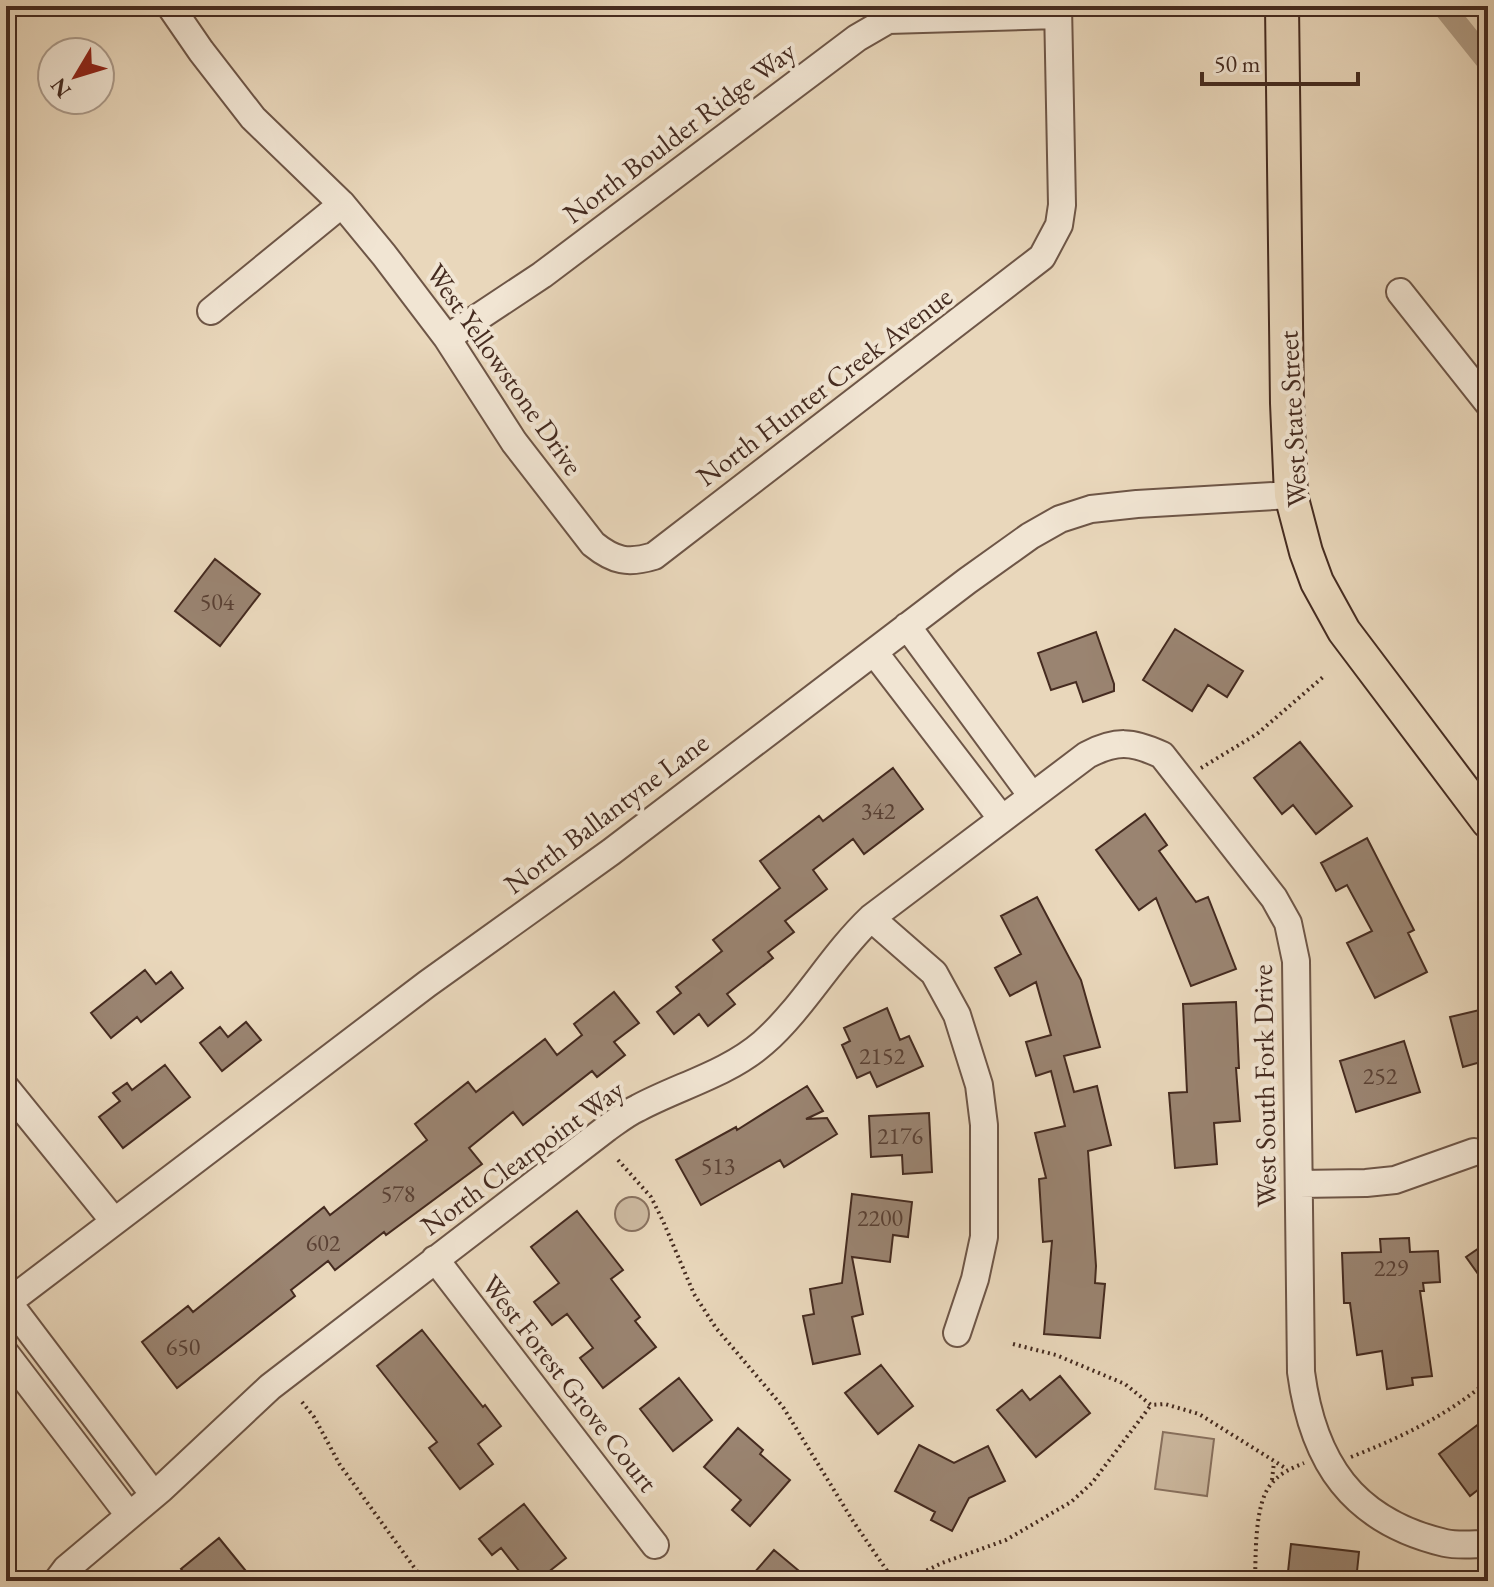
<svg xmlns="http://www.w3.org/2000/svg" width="1494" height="1587" viewBox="0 0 1494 1587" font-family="'EB Garamond',serif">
  <rect width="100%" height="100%" fill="#e9d7bb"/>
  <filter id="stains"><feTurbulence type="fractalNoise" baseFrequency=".0025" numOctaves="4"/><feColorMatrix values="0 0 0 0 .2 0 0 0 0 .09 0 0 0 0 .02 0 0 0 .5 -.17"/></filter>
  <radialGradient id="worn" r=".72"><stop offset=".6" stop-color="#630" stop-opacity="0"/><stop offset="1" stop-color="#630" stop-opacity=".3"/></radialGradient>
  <path fill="#cdbaa1" stroke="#897260" stroke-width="2" d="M615 1214a17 17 0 1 1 34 0a17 17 0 1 1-34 0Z
    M1163,1432L1214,1439L1207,1496L1155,1489Z"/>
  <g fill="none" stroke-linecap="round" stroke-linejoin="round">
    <path stroke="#b19d86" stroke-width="22" d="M1443,6L1488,62"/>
  </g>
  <path fill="#9a8471" stroke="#452b20" stroke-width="2" d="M215,559L260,594L220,646L175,611Z
    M1175,629L1243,671L1227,697L1208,685L1192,711L1143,680Z
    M1096,632L1114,684V691L1083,702L1076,682L1051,690L1038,653Z
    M1300,742L1352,806L1316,834L1293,805L1282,814L1254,778Z
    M893,768L923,809L864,854L853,839L813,870L827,889L785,921L794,932L768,952L773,958L727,994L735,1004L708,1026L699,1014L674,1034L657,1012L681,993L676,987L722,951L713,940L780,888L760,861L819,816L823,821Z
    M1145,814L1167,845L1159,851L1196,902L1208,897L1236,969L1191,986L1156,898L1139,910L1096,850Z
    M1367,838L1414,930L1408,933L1427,972L1375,998L1347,943L1372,931L1347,885L1336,891L1321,863Z
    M1037,897L1081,980L1100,1047L1064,1056L1074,1092L1097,1086L1111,1145L1088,1151L1096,1266L1095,1283L1105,1284L1100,1338L1044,1334L1052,1241L1043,1242L1039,1179L1046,1178L1035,1133L1065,1126L1051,1071L1036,1076L1026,1042L1051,1035L1036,982L1010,996L995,968L1021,954L1001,916Z
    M145,970L156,984L171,972L183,988L141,1022L137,1017L111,1038L91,1013Z
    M614,992L639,1023L614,1042L625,1055L597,1077L592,1071L523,1125L513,1112L469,1148L482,1164L386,1235L384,1232L335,1270L328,1261L291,1290L295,1296L177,1388L142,1342L188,1306L193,1312L324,1207L330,1215L427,1140L415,1124L468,1082L476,1092L545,1039L557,1055L582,1035L574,1024Z
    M1236,1002L1239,1068H1236L1240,1121L1214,1123L1217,1164L1175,1168L1169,1093L1187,1092L1183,1004Z
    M887,1008L900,1040L909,1036L923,1066L877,1087L870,1072L857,1078L842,1045L850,1041L844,1028Z
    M1488,1008V1060L1463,1067L1450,1017Z
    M246,1022L261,1040L222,1071L200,1043L220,1027L228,1037Z
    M1404,1041L1420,1092L1356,1112L1340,1061Z
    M165,1065L190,1097L123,1148L99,1117L120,1101L113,1093L127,1083L132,1090Z
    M807,1086L823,1111L806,1119L827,1118L837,1134L784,1167L780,1160L701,1205L676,1160L736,1127L737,1130Z
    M929,1113L932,1172L903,1174L902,1155L871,1157L869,1116Z
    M852,1194L912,1202L908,1237L893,1235L890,1262L852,1257L863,1314L852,1317L860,1354L813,1364L803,1316L814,1314L810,1289L842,1283Z
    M577,1211L623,1270L611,1279L640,1317L635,1321L656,1347L603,1388L580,1358L593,1348L567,1314L552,1325L534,1302L559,1283L531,1247Z
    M1409,1238L1410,1252L1438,1251L1440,1282L1423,1283L1424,1291H1420L1432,1376L1412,1378L1413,1385L1387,1389L1382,1351L1357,1355L1350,1303H1344L1342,1253L1381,1252L1380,1239Z
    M1488,1242V1288L1466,1257Z
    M422,1330L483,1407L485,1405L501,1426L478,1444L493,1464L460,1489L429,1448L437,1442L377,1366Z
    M881,1365L913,1406L878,1434L845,1393Z
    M1060,1376L1090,1413L1036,1457L997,1410L1022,1390L1030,1400Z
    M679,1378L712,1420L673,1451L640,1409Z
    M1488,1417V1482L1470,1496L1439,1454Z
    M738,1428L763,1450L760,1454L790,1480L750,1526L732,1510L741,1500L704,1467Z
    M919,1445L954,1463L988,1446L1005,1481L969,1498L952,1531L931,1520L935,1512L895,1491Z
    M524,1504L566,1558L537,1581H527L501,1548L492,1555L479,1539Z
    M219,1538L254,1581H191L181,1569Z
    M1291,1544L1359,1552L1356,1581H1287Z
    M774,1550L811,1581H747Z"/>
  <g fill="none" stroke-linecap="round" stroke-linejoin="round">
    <defs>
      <path id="minor" d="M170,6L201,51L253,118L342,204L384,255L447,338L514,442L593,544C614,561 628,564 654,556L1042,257L1059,225L1062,205L1058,6
        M1400,292L1488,403
        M211,311L342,204
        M447,338L542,275L857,38L888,20L1058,15
        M907,626L1032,796
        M874,652L1002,819
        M871,918L934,973L957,1015L979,1085L984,1125V1237L975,1279L957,1333
        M6,1088L114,1221
        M1299,1184L1366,1183L1395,1180L1474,1152
        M435,1259L655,1545
        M8,1302L154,1495
        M6,1304L427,984L611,852L967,581L1030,536L1060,519L1091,509L1137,504L1291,495
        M6,1354L129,1515
        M57,1581L66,1569L161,1489L270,1387L607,1128C617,1121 627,1113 638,1108C679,1086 727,1074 763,1043C804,1007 831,956 871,918L1087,755C1116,740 1132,741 1162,755L1274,898L1288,923L1296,961L1301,1372C1313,1462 1352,1521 1445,1543C1458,1546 1474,1544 1488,1544"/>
      <path id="major" d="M1282,6L1287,403L1291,495L1306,552L1317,582L1344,631L1488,822"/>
    </defs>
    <use href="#minor" stroke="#6e5647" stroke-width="30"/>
    <use href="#major" stroke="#452b20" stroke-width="36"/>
    <path stroke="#452b20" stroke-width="4" stroke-dasharray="2 4" stroke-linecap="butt" d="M1201,768L1257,734L1323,677
      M618,1160L651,1197L663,1221L694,1294L716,1328L783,1407L853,1521L894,1581
      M1013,1344L1056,1355L1125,1384L1151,1405L1165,1404L1199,1414L1287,1469
      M302,1402L314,1417L340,1465L424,1581
      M1351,1457C1402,1437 1446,1416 1488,1381
      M1272,1480L1274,1462
      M905,1581L942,1563L1006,1540L1071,1502L1092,1483L1151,1405
      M1255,1581C1256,1555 1254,1502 1272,1483C1280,1473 1292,1468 1304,1463"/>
    <use href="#minor" stroke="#f1e5d3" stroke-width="26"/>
    <use href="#major" stroke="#e9d7bb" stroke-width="32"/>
  </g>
  <g text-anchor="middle" stroke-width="8" stroke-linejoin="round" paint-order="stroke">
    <g font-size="24" fill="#5a4134">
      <text x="217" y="610">504</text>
      <text x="878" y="819">342</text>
      <text x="882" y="1064">2152</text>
      <text x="1380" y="1084">252</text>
      <text x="900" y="1144">2176</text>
      <text x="718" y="1174">513</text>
      <text x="398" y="1202">578</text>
      <text x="880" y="1226">2200</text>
      <text x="323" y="1251">602</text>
      <text x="1391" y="1276">229</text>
      <text x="183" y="1355">650</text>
    </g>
    <g font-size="28" fill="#452b20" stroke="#f1e5d3">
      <text transform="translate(679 132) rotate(-37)" y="10">North Boulder Ridge Way</text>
      <text transform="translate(505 369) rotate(55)" y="10">West Yellowstone Drive</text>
      <text transform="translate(824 386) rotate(-37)" y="10">North Hunter Creek Avenue</text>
      <text transform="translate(1292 419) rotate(-93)" y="10">West State Street</text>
      <text transform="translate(606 813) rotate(-37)" y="10">North Ballantyne Lane</text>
      <text transform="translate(1264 1086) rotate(-91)" y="10">West South Fork Drive</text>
      <text transform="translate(522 1157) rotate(-36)" y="10">North Clearpoint Way</text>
      <text transform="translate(570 1383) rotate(52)" y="10">West Forest Grove Court</text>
    </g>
  </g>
  <rect width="1494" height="1587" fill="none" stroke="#e9d7bb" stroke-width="32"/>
  <rect x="8" y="8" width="1478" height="1571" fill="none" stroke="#452b20" stroke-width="4"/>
  <rect x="16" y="16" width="1462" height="1555" fill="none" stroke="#452b20" stroke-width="2"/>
  <g transform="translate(76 76) rotate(232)"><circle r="38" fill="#f1e5d3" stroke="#ac9b8b" stroke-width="2"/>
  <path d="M0-6L14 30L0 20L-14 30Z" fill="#8f2418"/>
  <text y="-12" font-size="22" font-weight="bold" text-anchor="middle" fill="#452b20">N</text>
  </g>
  <path d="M1202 72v12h156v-12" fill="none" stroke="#452b20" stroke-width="4"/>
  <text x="1214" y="72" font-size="24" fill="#452b20" stroke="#f1e5d3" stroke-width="6" paint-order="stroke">50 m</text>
  <rect width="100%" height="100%" filter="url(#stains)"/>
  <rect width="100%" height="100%" fill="url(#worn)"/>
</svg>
